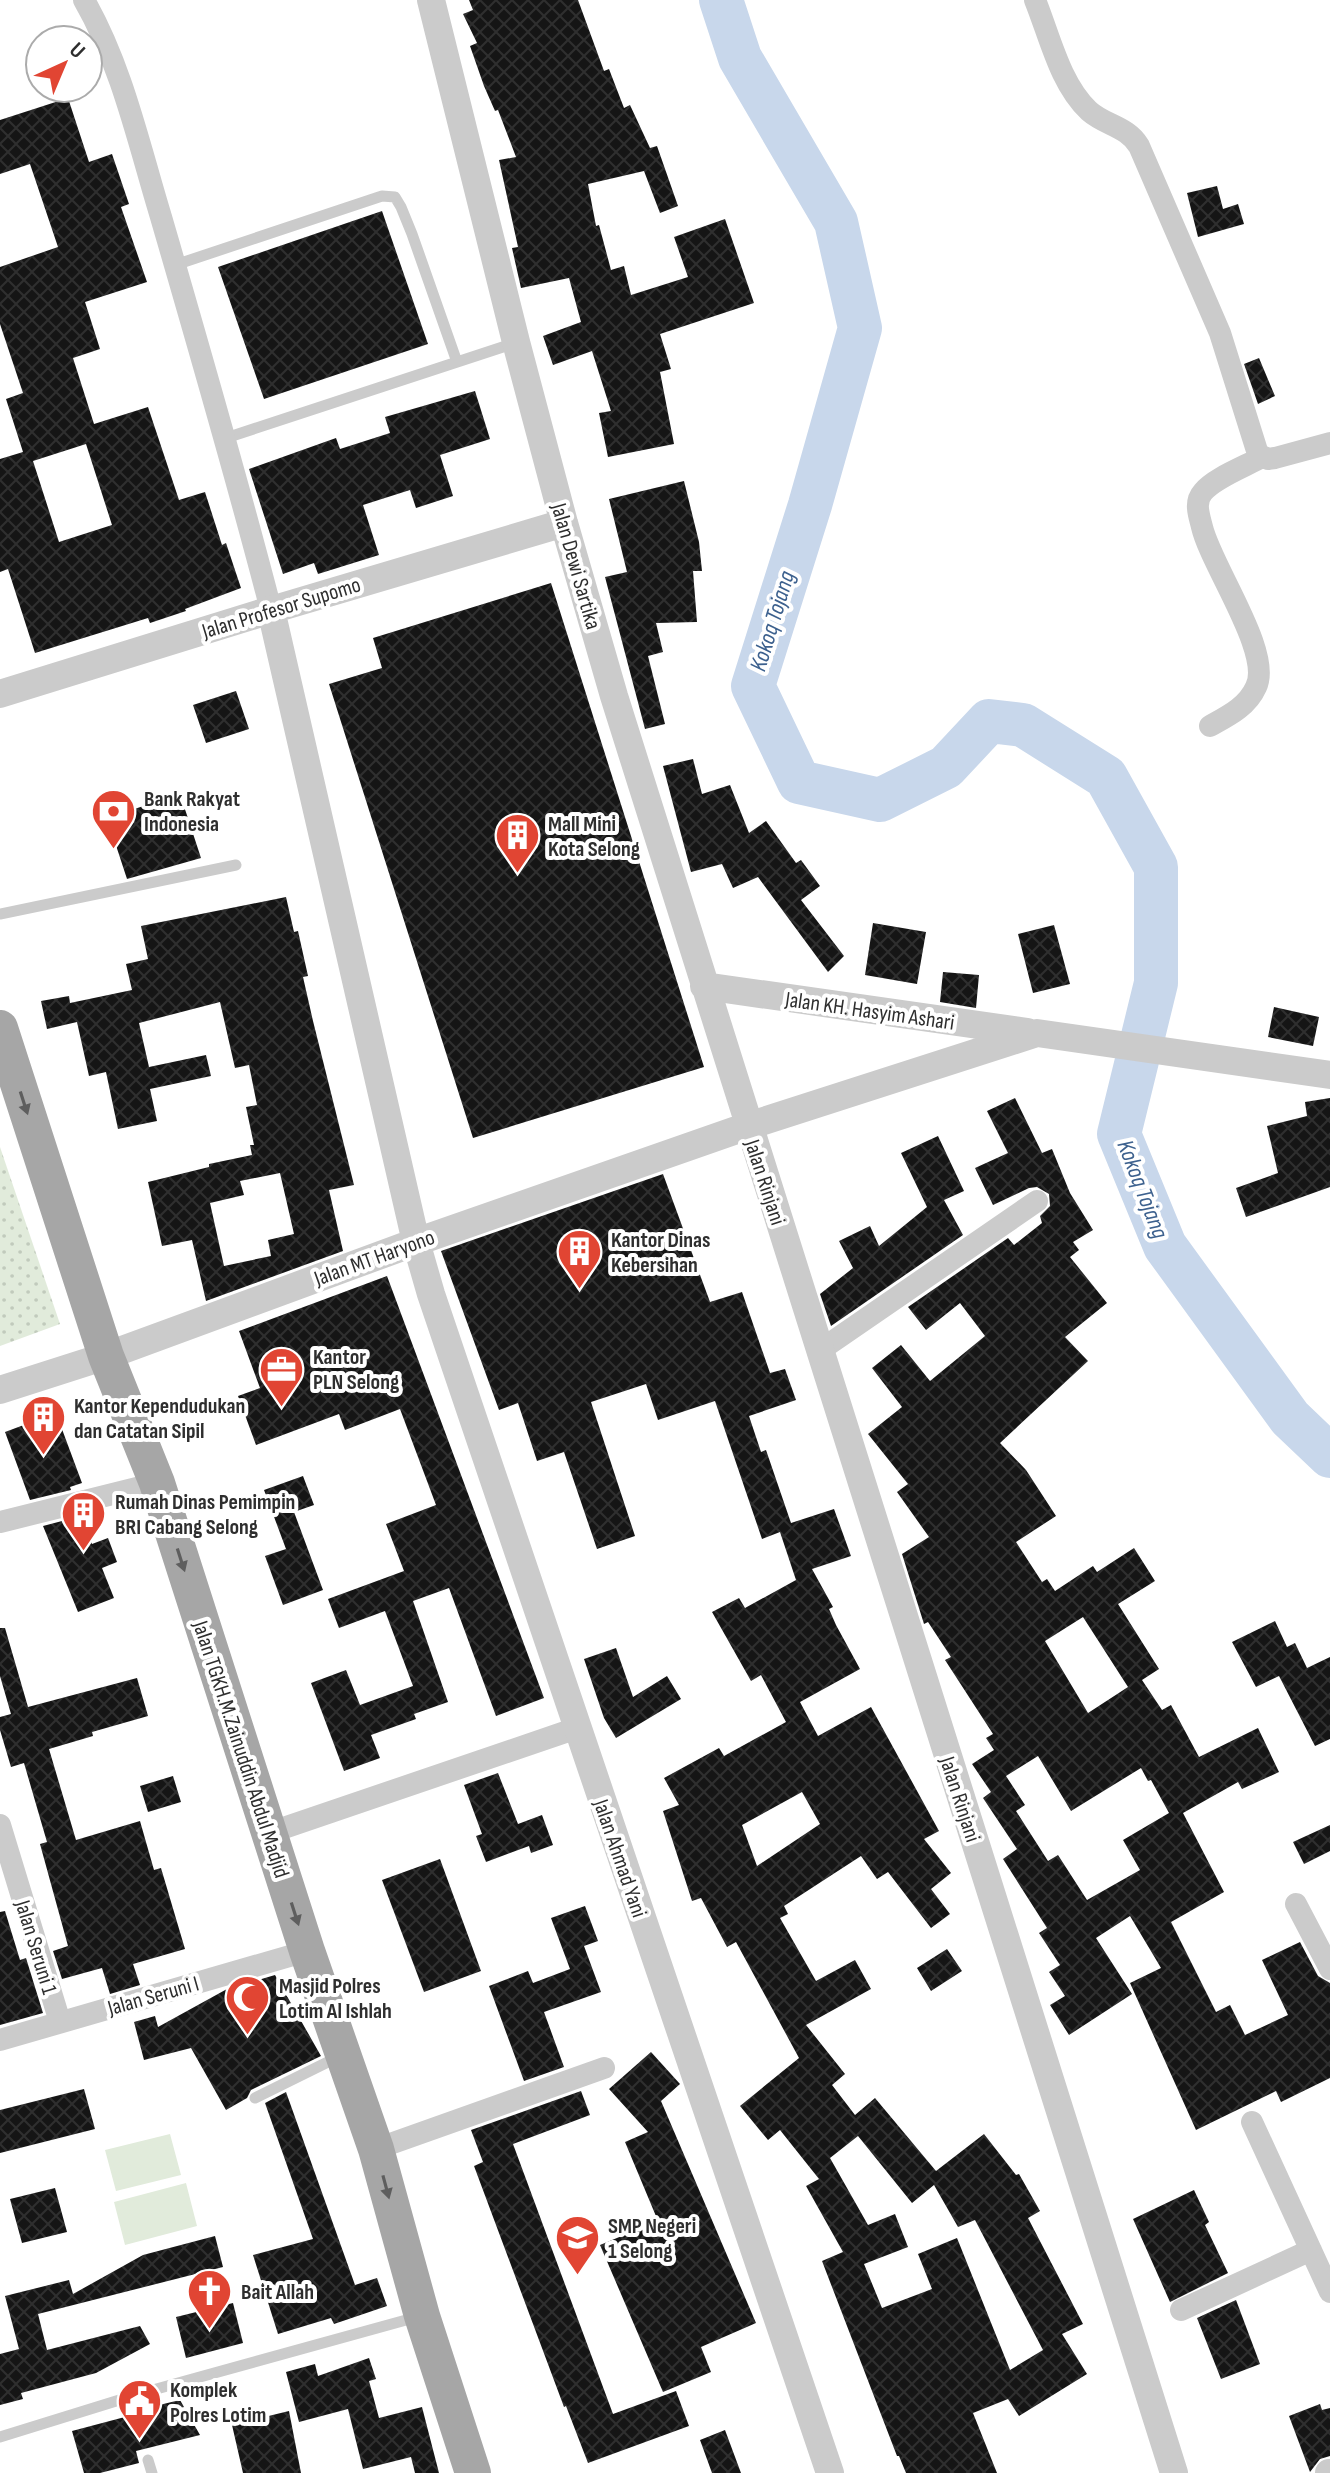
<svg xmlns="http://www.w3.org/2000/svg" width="1330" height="2473" viewBox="0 0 1330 2473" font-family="'Sofia Sans Condensed',sans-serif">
  <defs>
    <pattern id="park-dots" width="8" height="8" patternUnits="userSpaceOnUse" patternTransform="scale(2)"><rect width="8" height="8" fill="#e1ebdb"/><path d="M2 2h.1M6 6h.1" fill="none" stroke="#c1cabc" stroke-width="1.8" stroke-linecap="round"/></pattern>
    <pattern id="building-cross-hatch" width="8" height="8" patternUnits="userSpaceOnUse" patternTransform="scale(2)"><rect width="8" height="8" fill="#151515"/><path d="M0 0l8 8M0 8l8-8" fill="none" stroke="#2f2f2f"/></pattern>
  </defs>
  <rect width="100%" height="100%" fill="#fff"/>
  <path fill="url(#park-dots)" d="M0,1147L60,1324L0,1346Z"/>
  <path fill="#e1ebdb" d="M170,2134L181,2175L116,2191L105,2150Z
    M186,2183L197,2226L125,2245L114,2202Z"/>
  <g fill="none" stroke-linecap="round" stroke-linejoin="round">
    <path stroke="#c8d7eb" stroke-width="44" d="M721,0L740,58L836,222L860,328L810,505L753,686L799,782L880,800L946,767L989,721L1023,725L1106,777L1156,867V983L1119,1134L1165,1246L1290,1418L1330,1456"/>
  </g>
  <path fill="url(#building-cross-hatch)" fill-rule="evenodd" d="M469,0H578L604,71L609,69L624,108L630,105L650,148L657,146L678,206L660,213L644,171L588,184L596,226L599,225L611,270L624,266L631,295L688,277L674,237L725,219L754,303L660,334L671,369L660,372L674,444L608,457L599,413L611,411L592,351L553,365L543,336L581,322L569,278L521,288L512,248L518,247L499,160L516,157L498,110L495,111L484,86L470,46L477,43L463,14L473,10Z
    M68,98L89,162L112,154L129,204L121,207L147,282L85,302L100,349L73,358L94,424L148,407L179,500L205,492L222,545L226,543L241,588L185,609L186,611L150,623L148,618L35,653L8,569L0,572V459L23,452L6,399L23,393L0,324V267L58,247L30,164L0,174V120ZM86,444L112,525L59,542L33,461Z
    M1217,186L1223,209L1238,204L1244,224L1198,237L1187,193Z
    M382,211L428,344L264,399L218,267Z
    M1259,358L1275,396L1258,404L1244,364Z
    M475,391L490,439L440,455L453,496L416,508L410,490L363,505L379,555L318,574L314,563L283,574L249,469L336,438L340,449L390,433L385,417Z
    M684,481L699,542L702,571H693L697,622L656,623L663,652L648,656L665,724L645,729L605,577L627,572L609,499Z
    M551,583L704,1067L473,1138L329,684L382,668L373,638Z
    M236,691L249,729L206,743L193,705Z
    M693,759L702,794L730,785L749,833L766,821L796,863L801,860L820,886L801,900L844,956L828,972L758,877L733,888L722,864L691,872L663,766Z
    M180,794L201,858L127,879L107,818Z
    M286,897L294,932L298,931L308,976L303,977L313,1021L354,1185L329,1190L343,1251L206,1301L192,1240L162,1246L148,1182L209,1167V1164L252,1155L250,1145H254L246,1107L257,1105L249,1065L235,1068L220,1002L139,1023L149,1067L206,1055L211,1076L150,1089L157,1121L118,1129L106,1072L89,1076L77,1022L47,1029L41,1001L69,996L70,1003L132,990L126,964L148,959L141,926ZM280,1173L294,1234L268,1240L271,1256L224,1266L210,1203L244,1195L240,1181Z
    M873,923L926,932L917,984L865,975Z
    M1054,925L1070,984L1033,993L1018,934Z
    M943,972L979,975L976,1008L940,1002Z
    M1274,1007L1319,1017L1313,1046L1268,1037Z
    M1015,1098L1042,1153L1052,1149L1070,1193L1093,1230L1073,1242L1079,1250L1070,1257L1107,1303L1065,1337L1088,1361L1000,1443L1026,1470L1056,1516L1016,1542L1042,1582L1047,1579L1055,1591L1093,1566L1097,1572L1134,1548L1155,1581L1118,1604L1159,1669L1142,1680L1162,1710L1171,1705L1199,1757L1258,1728L1279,1772L1242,1789L1238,1782L1183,1813L1224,1892L1171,1922L1216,2012L1230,2005L1245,2035L1288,2015L1262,1960L1300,1942L1318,1976L1330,1983V2078L1281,2102L1276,2091L1196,2130L1130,1983L1161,1968L1130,1916L1096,1938L1132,1994L1069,2035L1050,2005L1065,1996L1049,1972L1060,1965L1039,1933L1047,1928L1003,1859L1017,1849L983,1798L991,1792L972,1764L994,1750L986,1738L993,1734L945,1660L951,1657L928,1622L924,1624L902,1554L929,1537L897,1492L908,1484L868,1434L902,1407L872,1368L901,1345L930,1381L985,1336L960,1303L926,1330L908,1307L1008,1238L1014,1245L1042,1223L1040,1216L1050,1206L1049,1194L1037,1187L1029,1188L993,1205L975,1168L1008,1153L987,1111ZM1083,1617L1128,1687L1088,1713L1045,1641ZM1038,1756L1071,1811L1141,1768L1148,1781L1151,1780L1169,1813L1123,1840L1140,1870L1087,1900L1058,1855L1048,1861L1016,1811L1025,1805L1006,1776Z
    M1330,1098V1187L1246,1217L1236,1188L1278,1173L1267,1126L1307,1116L1305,1102Z
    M938,1136L964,1191L944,1200L963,1235L831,1326L820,1294L853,1268L839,1241L870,1226L879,1246L927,1207L901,1153Z
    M663,1174L710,1302L742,1292L770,1373L785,1369L796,1400L749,1416L761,1452L766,1450L791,1523L834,1509L851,1556L812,1569L833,1607L829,1609L836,1625L860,1669L800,1702L818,1736L871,1707L939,1831L924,1839L951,1873L931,1889L950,1914L931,1928L888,1872L877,1879L861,1856L784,1906L788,1914L780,1918L816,1981L855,1960L871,1989L806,2025L845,2074L832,2085L855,2115L875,2098L936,2171L984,2134L1016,2175L1019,2174L1040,2211L1028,2218L1083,2324L1062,2334L1087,2374L1019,2416L1008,2399L973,2413L997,2473H906L899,2456H897L822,2261L843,2252L806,2186L819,2179L780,2130L768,2140L740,2106L799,2058L736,1942L727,1947L701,1898L692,1901L663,1811L679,1805L664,1778L719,1748L724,1756L786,1722L761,1675L751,1681L712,1612L739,1598L745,1608L796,1580L780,1532L762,1539L715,1401L658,1420L646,1384L591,1402L635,1536L597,1549L564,1452L537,1461L518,1403L499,1410L441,1251ZM802,1792L820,1824L757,1866L742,1825ZM858,2136L912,2203L934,2185L958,2227L975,2220L1043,2350L1010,2370L957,2238L918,2254L932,2289L882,2308L864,2264L908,2247L895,2214L868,2225L830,2158Z
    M387,1276L544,1698L496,1716L449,1588L413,1601L448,1702L414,1714L416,1719L371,1735L380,1758L344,1771L311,1683L346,1670L360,1705L413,1686L385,1611L339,1628L328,1599L404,1571L386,1524L436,1505L400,1409L345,1430L339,1414L256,1445L238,1396L260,1388L239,1331Z
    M56,1413L82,1483L70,1487L71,1490L30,1500L5,1432Z
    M303,1476L314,1505L294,1512L323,1590L283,1605L265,1556L286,1549L264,1490Z
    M81,1516L92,1544L108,1538L117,1562L102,1568L114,1598L78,1612L43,1526Z
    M1275,1621L1287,1647L1295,1643L1307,1668L1330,1657V1739L1315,1746L1279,1676L1256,1687L1232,1642Z
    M0,1628H5L28,1707L137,1678L148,1716L92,1732L93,1736L49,1749L76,1840L140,1821L154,1870L161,1868L185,1949L133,1964L140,1985L110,1994L102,1968L62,1979L53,1951L68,1946L40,1844L47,1842L24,1763L11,1767L0,1730V1717L11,1714L0,1676Z
    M616,1648L633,1697L667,1676L681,1699L616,1738L604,1718L584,1659Z
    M498,1773L518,1824L542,1815L553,1845L531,1853L529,1846L486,1862L476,1836L482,1834L464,1785Z
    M173,1776L181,1802L148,1812L140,1786Z
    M1330,1825V1851L1304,1864L1293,1842Z
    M440,1859L481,1971L424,1992L382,1880Z
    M585,1906L598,1941L584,1946L601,1992L544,2012L564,2067L524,2081L489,1986L528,1971L533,1983L570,1969L551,1918Z
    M5,1911L20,1960L26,1958L43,2013L0,2025V1912Z
    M947,1949L962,1971L931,1991L917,1968Z
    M275,1975L321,2056L251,2090L247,2098L226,2110L191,2048L144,2060L134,2022L155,2016L158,2027L227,1989Z
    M651,2052L680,2084L661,2101L756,2323L701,2347L711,2372L663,2392L600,2245L658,2221L625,2142L648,2132L609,2089Z
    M84,2089L95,2129L0,2153V2110Z
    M581,2091L590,2115L513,2144L613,2414L676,2391L689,2426L588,2463L566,2406L564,2407L474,2166L483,2162L471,2130Z
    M286,2092L355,2285L377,2278L387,2306L334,2324L331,2318L278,2334L253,2255L313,2239L265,2103Z
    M55,2188L67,2232L22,2243L10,2199Z
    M1194,2190L1209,2222L1205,2225L1228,2273L1170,2302L1133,2219Z
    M215,2236L223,2267L38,2314L47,2350L140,2326L150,2344L96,2373L21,2393L23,2399L0,2405V2354L19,2349L5,2296L69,2280L73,2294L143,2255Z
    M1236,2300L1260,2364L1221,2379L1197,2318Z
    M233,2303L243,2343L186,2358L176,2317Z
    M369,2358L376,2379L369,2381L379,2418L422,2407L439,2473H415L411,2457L363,2469L348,2409L299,2422L286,2372L315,2364L318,2376Z
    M180,2400L200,2435L136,2451L139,2463L100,2473H84L72,2431L155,2409V2406Z
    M1320,2404L1322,2410L1330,2408V2456L1320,2459L1310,2472L1289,2416Z
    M289,2411L301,2473H243L232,2425Z
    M725,2430L741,2473H712L700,2440Z"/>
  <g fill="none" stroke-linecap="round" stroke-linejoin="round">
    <path stroke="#cbcbcb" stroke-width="11" d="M175,265L382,196L395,197L401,207L412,234L457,362
      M226,438L515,343
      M0,914L236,865
      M255,2098L340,2056
      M0,2437L142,2393L417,2317
      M148,2460L152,2473"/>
    <path stroke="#cbcbcb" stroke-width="22" d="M84,0C122,66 139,145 161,217C199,348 237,478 271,610
      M1035,0C1050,37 1060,84 1089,111C1106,126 1127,126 1139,146L1220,333L1258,454L1268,459L1275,458L1330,443
      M1210,726C1228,716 1247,707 1256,687C1273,653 1211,566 1202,527C1199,515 1194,502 1203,492C1214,478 1246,466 1262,457
      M819,1351L1037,1201
      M0,1522L157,1483
      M0,1825L60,2022
      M269,1833L577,1728
      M1296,1904L1330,1969
      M0,2040L307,1951
      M1252,2122L1330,2292
      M376,2149L604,2068
      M1181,2310L1311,2250"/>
    <path stroke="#cbcbcb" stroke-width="28" d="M431,0L516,342L564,523L614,696L1174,2473
      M271,610L416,1242L431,1294L830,2473
      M0,694L271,610L564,523
      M704,986L1028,1032
      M0,1390L106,1356L416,1242L748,1126L1037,1033L1330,1075
      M1329,2473H1330"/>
    <path stroke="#a6a6a6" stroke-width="36" d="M0,1028L106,1356L157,1483L307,1951L376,2149L422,2316L473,2473"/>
  </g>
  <defs><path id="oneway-solid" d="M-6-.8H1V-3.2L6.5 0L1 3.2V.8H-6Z" transform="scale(2)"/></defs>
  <g fill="#5e5e5e">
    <use href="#oneway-solid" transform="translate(24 1103) rotate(72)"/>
    <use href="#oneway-solid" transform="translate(181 1560) rotate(72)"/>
    <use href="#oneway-solid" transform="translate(295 1914) rotate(72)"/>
    <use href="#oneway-solid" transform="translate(386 2187) rotate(75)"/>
  </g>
  <defs>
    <symbol id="bank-pin" viewBox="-11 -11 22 30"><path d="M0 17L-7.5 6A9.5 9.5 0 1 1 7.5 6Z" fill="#e14533" stroke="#fff"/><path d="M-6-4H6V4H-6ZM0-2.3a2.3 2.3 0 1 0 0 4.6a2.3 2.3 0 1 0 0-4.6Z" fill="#fff"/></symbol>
    <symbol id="building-pin" viewBox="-11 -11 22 30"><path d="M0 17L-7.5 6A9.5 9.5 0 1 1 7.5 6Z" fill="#e14533" stroke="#fff"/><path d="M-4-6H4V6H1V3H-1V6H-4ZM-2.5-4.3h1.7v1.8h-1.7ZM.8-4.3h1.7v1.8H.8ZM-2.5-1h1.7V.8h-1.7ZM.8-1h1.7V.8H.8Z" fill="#fff"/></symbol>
    <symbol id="office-pin" viewBox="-11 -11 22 30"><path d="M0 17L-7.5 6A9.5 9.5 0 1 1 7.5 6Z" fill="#e14533" stroke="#fff"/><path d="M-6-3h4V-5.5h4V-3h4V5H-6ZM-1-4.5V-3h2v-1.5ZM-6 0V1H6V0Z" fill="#fff"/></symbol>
    <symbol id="mosque-pin" viewBox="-11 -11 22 30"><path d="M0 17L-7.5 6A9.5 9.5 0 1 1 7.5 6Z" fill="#e14533" stroke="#fff"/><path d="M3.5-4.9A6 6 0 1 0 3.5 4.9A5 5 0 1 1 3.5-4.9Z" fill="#fff"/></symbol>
    <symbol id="school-pin" viewBox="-11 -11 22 30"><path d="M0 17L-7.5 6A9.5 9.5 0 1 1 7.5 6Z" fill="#e14533" stroke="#fff"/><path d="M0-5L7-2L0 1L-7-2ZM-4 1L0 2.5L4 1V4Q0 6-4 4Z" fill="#fff"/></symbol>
    <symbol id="church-pin" viewBox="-11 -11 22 30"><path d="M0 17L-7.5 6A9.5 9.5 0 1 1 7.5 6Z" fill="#e14533" stroke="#fff"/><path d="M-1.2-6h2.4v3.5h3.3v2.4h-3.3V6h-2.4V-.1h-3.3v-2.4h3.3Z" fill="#fff"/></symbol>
    <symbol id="civic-pin" viewBox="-11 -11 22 30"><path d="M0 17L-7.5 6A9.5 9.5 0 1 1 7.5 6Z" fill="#e14533" stroke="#fff"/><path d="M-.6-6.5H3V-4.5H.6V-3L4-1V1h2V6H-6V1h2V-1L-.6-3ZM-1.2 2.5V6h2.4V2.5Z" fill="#fff"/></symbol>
  </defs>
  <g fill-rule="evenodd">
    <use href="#bank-pin" x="88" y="786" width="51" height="69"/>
    <use href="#building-pin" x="492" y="810" width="51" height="69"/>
    <use href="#building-pin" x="554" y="1226" width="51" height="69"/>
    <use href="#office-pin" x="256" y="1344" width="51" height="69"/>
    <use href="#building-pin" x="18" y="1392" width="51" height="69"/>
    <use href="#building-pin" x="58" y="1488" width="51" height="69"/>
    <use href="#mosque-pin" x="222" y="1972" width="51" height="69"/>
    <use href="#school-pin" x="552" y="2212" width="51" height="69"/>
    <use href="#church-pin" x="184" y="2266" width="51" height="69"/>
    <use href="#civic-pin" x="114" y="2376" width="51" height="69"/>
  </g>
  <g text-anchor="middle" stroke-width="8" stroke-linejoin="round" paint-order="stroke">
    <g font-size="22" fill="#2e2e2e" stroke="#fff">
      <text transform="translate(577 566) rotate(74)" y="8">Jalan Dewi Sartika</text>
      <text transform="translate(281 607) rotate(-17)" y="8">Jalan Profesor Supomo</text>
      <text transform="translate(870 1010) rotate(8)" y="8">Jalan KH. Hasyim Ashari</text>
      <text transform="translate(766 1182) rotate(72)" y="8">Jalan Rinjani</text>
      <text transform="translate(374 1257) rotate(-20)" y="8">Jalan MT Haryono</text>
      <text transform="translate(242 1749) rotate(72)" y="8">Jalan TGKH.M.Zainuddin Abdul Madjid</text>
      <text transform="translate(961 1799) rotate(72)" y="8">Jalan Rinjani</text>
      <text transform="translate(621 1858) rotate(71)" y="8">Jalan Ahmad Yani</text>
      <text transform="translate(37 1947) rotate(73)" y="8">Jalan Seruni 1</text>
      <text transform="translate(153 1995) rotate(-16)" y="8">Jalan Seruni I</text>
    </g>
    <g font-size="22" font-weight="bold" fill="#2e2e2e" stroke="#fff" text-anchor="start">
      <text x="144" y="806">Bank Rakyat<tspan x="144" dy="25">Indonesia</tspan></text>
      <text x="548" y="831">Mall Mini<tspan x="548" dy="25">Kota Selong</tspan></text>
      <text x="611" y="1247">Kantor Dinas<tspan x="611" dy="25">Kebersihan</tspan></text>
      <text x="313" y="1364">Kantor<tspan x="313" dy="25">PLN Selong</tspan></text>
      <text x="74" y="1413">Kantor Kependudukan<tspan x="74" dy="25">dan Catatan Sipil</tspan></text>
      <text x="115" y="1509">Rumah Dinas Pemimpin<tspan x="115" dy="25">BRI Cabang Selong</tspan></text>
      <text x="279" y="1993">Masjid Polres<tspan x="279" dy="25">Lotim Al Ishlah</tspan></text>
      <text x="608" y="2233">SMP Negeri<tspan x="608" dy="25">1 Selong</tspan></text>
      <text x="241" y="2299">Bait Allah</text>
      <text x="170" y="2397">Komplek<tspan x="170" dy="25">Polres Lotim</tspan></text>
    </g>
    <g font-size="24" font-style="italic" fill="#3d618e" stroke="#fff">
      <text transform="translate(772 621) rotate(-73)" y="8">Kokoq Tojang</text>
      <text transform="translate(1143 1189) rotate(69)" y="8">Kokoq Tojang</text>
    </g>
  </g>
  <g transform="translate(64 64) rotate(44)"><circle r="38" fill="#ffffff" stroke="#ababab" stroke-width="2"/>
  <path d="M0-6L14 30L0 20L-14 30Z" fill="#e14533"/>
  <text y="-12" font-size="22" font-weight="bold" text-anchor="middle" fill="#2e2e2e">U</text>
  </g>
</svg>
